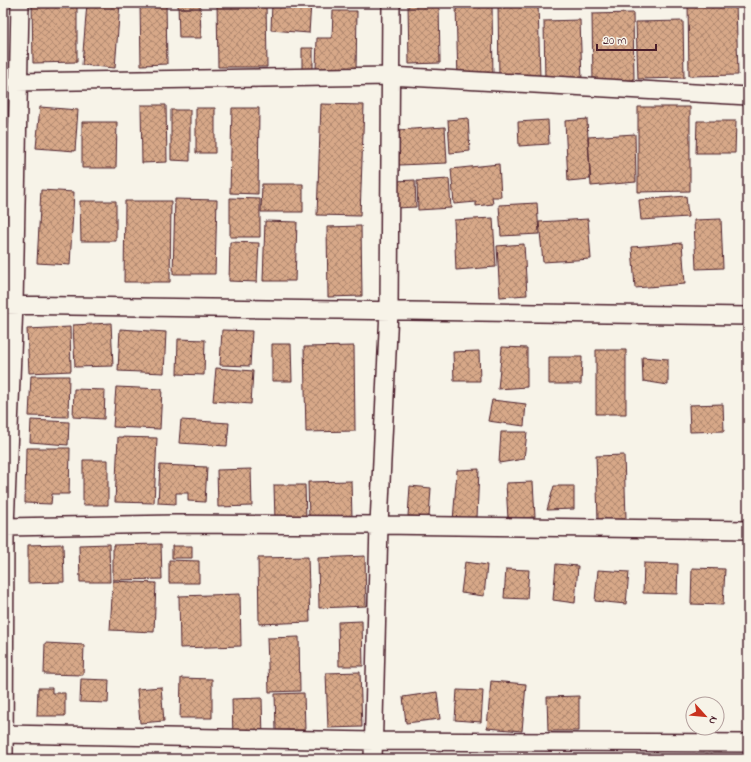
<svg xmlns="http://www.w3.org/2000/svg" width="751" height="762" viewBox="0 0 751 762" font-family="'Indie Flower',sans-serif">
  <defs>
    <pattern id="building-cross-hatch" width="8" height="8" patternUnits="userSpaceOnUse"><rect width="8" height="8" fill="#d7a888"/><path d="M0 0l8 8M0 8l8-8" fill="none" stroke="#b0886f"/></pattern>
  </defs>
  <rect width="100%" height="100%" fill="#f7f3e8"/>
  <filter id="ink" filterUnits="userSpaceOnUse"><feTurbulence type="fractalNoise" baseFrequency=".025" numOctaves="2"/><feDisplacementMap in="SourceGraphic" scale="8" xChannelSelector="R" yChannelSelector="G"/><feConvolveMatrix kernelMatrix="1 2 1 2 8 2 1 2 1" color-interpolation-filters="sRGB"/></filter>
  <g filter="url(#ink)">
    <path fill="url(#building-cross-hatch)" stroke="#4a1f2b" d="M32,3H77V62L33,63Z
      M87,3H120L115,68L82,65Z
      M140,3H166L167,64L141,65Z
      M178,3H200L201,38H179Z
      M217,3H266L267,67H218Z
      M272,3H311L309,33L271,30Z
      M408,3H439L440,63L409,64Z
      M498,3H538L540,78L499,79Z
      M688,3H736L738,75L689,76Z
      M492,4L493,79L458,80L456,5Z
      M333,11H357L356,70L316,69L317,38H332Z
      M633,13L634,80L593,81L592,14Z
      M580,20L582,81L545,82L544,21Z
      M683,21L684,78L638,79L636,22Z
      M302,48H313V70L302,69Z
      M321,104L364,105L360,216L317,215Z
      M141,105H166L167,162L142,163Z
      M40,107L78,110L75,151L36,148Z
      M638,107H690V191L638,192Z
      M196,108H215V153H196Z
      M232,108H259L258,194L230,193Z
      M171,110H190V161L171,160Z
      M468,118L470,151L450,153L448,120Z
      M587,119L590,179L568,181L565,121Z
      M548,120L549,144L519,146L518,122Z
      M697,121H736L735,153H696Z
      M82,122H117L116,168H82Z
      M445,127L447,163L399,165L397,130Z
      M635,134L636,182L591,186L588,137Z
      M499,164L501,197H492L493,204L476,206V202L454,204L451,169Z
      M449,179L451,208L418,210L417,181Z
      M415,180L416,207L396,208L395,181Z
      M262,184H303V212H261Z
      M41,190L74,192L70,265L37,263Z
      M686,196L688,217L641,220L639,200Z
      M230,198L260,199V237H230Z
      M175,199L217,200L215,274H173Z
      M80,201H116V241H81Z
      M125,201H171L170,282H124Z
      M537,203L539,234L501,236L499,205Z
      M493,218L496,267L456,270L454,220Z
      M588,219L591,259L543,262L539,222Z
      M721,219L723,268L696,269L694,220Z
      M265,221L297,222L295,281H263Z
      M361,226L362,296L328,297L327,227Z
      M230,242L259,243L257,282L229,281Z
      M682,243L685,284L635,288L632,247Z
      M524,244L527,295L500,297L497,246Z
      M111,323L113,366L75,367L73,325Z
      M70,327L71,371L29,373L27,329Z
      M120,329L166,332L164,373L118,371Z
      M222,330L252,331L250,366L220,365Z
      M178,339L205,340L204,375L177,374Z
      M272,344H291L292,381H272Z
      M354,346L355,431L306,432L304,347Z
      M502,347L527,348V387L498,389Z
      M596,350H626V414H596Z
      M479,351L480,381H454L453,352Z
      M549,357H582L581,384H549Z
      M642,357L668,359V385L643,381Z
      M216,368L253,371L251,404L213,401Z
      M31,376H69L68,417L29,416Z
      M116,387L162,389L160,429L113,427Z
      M74,389L105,390L104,419L73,417Z
      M492,400L526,404L524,426L488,421Z
      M723,404L724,431L690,432L689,405Z
      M31,420L69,422L68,445L30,442Z
      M181,420L229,423L227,446L179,443Z
      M501,432H527L524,459L499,463Z
      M118,437L157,438L154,503L115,502Z
      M26,448H70L69,494H52L51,504L25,503Z
      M624,455L626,519L598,520L596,456Z
      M83,460H108V505H83Z
      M160,465L207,467L205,502L188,501V493H176V504L158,503Z
      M251,469L252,506L218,507L217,470Z
      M479,469L477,518L453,521L457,470Z
      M351,481L352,518L309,519L308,482Z
      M533,482L535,517L508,519L506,483Z
      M274,485H305L306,519L275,520Z
      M410,486L431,488L429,517L408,516Z
      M554,486H574V509L547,510Z
      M63,544L64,582L28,583V545Z
      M109,544L110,582H80L79,545Z
      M161,544L162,579L113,580V545Z
      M172,546H192V558H172Z
      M365,556L366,606L319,608L318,558Z
      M308,557L310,622L259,624L258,558Z
      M169,560L199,561V583H169Z
      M465,562L487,565L484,596L461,593Z
      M644,563L678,564L677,594L643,593Z
      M556,564L578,566L575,603L553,600Z
      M692,568L725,569L723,605L691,604Z
      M506,569L529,570L527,599L504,598Z
      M598,570L629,572L626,604L595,601Z
      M113,581L156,583L154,632L110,630Z
      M240,594L241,646L180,648L179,596Z
      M362,621L363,666H339L338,622Z
      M299,637L300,691L269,692L267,638Z
      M45,643L84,645L83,675L44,674Z
      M360,672L362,727L328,728L326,673Z
      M181,678L212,679V718H180Z
      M81,679L109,680L108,703L80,702Z
      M491,681L526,684L522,731L487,728Z
      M161,687L164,721L140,723L137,689Z
      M38,688H52V693H65V716H37Z
      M457,690L483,691L481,722L455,720Z
      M437,692L440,719L406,723L403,697Z
      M304,693L305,730H276L275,694Z
      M579,696V731H548L547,697Z
      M262,698L263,739H233L232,699Z"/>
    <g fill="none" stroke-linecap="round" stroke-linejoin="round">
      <defs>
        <path id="minor" d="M17,82L390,76L748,96
          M3,305L748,316
          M5,527L176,524L379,525L748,530
          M3,734L374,741L748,743
          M4,759L5,527L14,304L20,3
          M373,759L379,525L389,310L391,3"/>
      </defs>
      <use href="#minor" stroke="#4a1f2b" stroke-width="20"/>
      <use href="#minor" stroke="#f7f3e8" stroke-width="17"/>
    </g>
  </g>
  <rect width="751" height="762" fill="none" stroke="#f7f3e8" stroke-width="16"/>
  <rect x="8" y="8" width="735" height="746" fill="none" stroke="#4a1f2b" stroke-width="1.5" filter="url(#ink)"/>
  <g transform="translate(705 716) rotate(117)"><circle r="19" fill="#f7f3e8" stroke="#b29e9c"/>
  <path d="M0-3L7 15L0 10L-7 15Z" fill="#c8321e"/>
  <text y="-6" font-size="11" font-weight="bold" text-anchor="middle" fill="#4a1f2b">N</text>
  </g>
  <path d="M597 44v6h59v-6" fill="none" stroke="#4a1f2b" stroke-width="2"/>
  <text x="603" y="44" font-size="12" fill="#4a1f2b" stroke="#f7f3e8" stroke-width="3" paint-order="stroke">20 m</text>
</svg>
